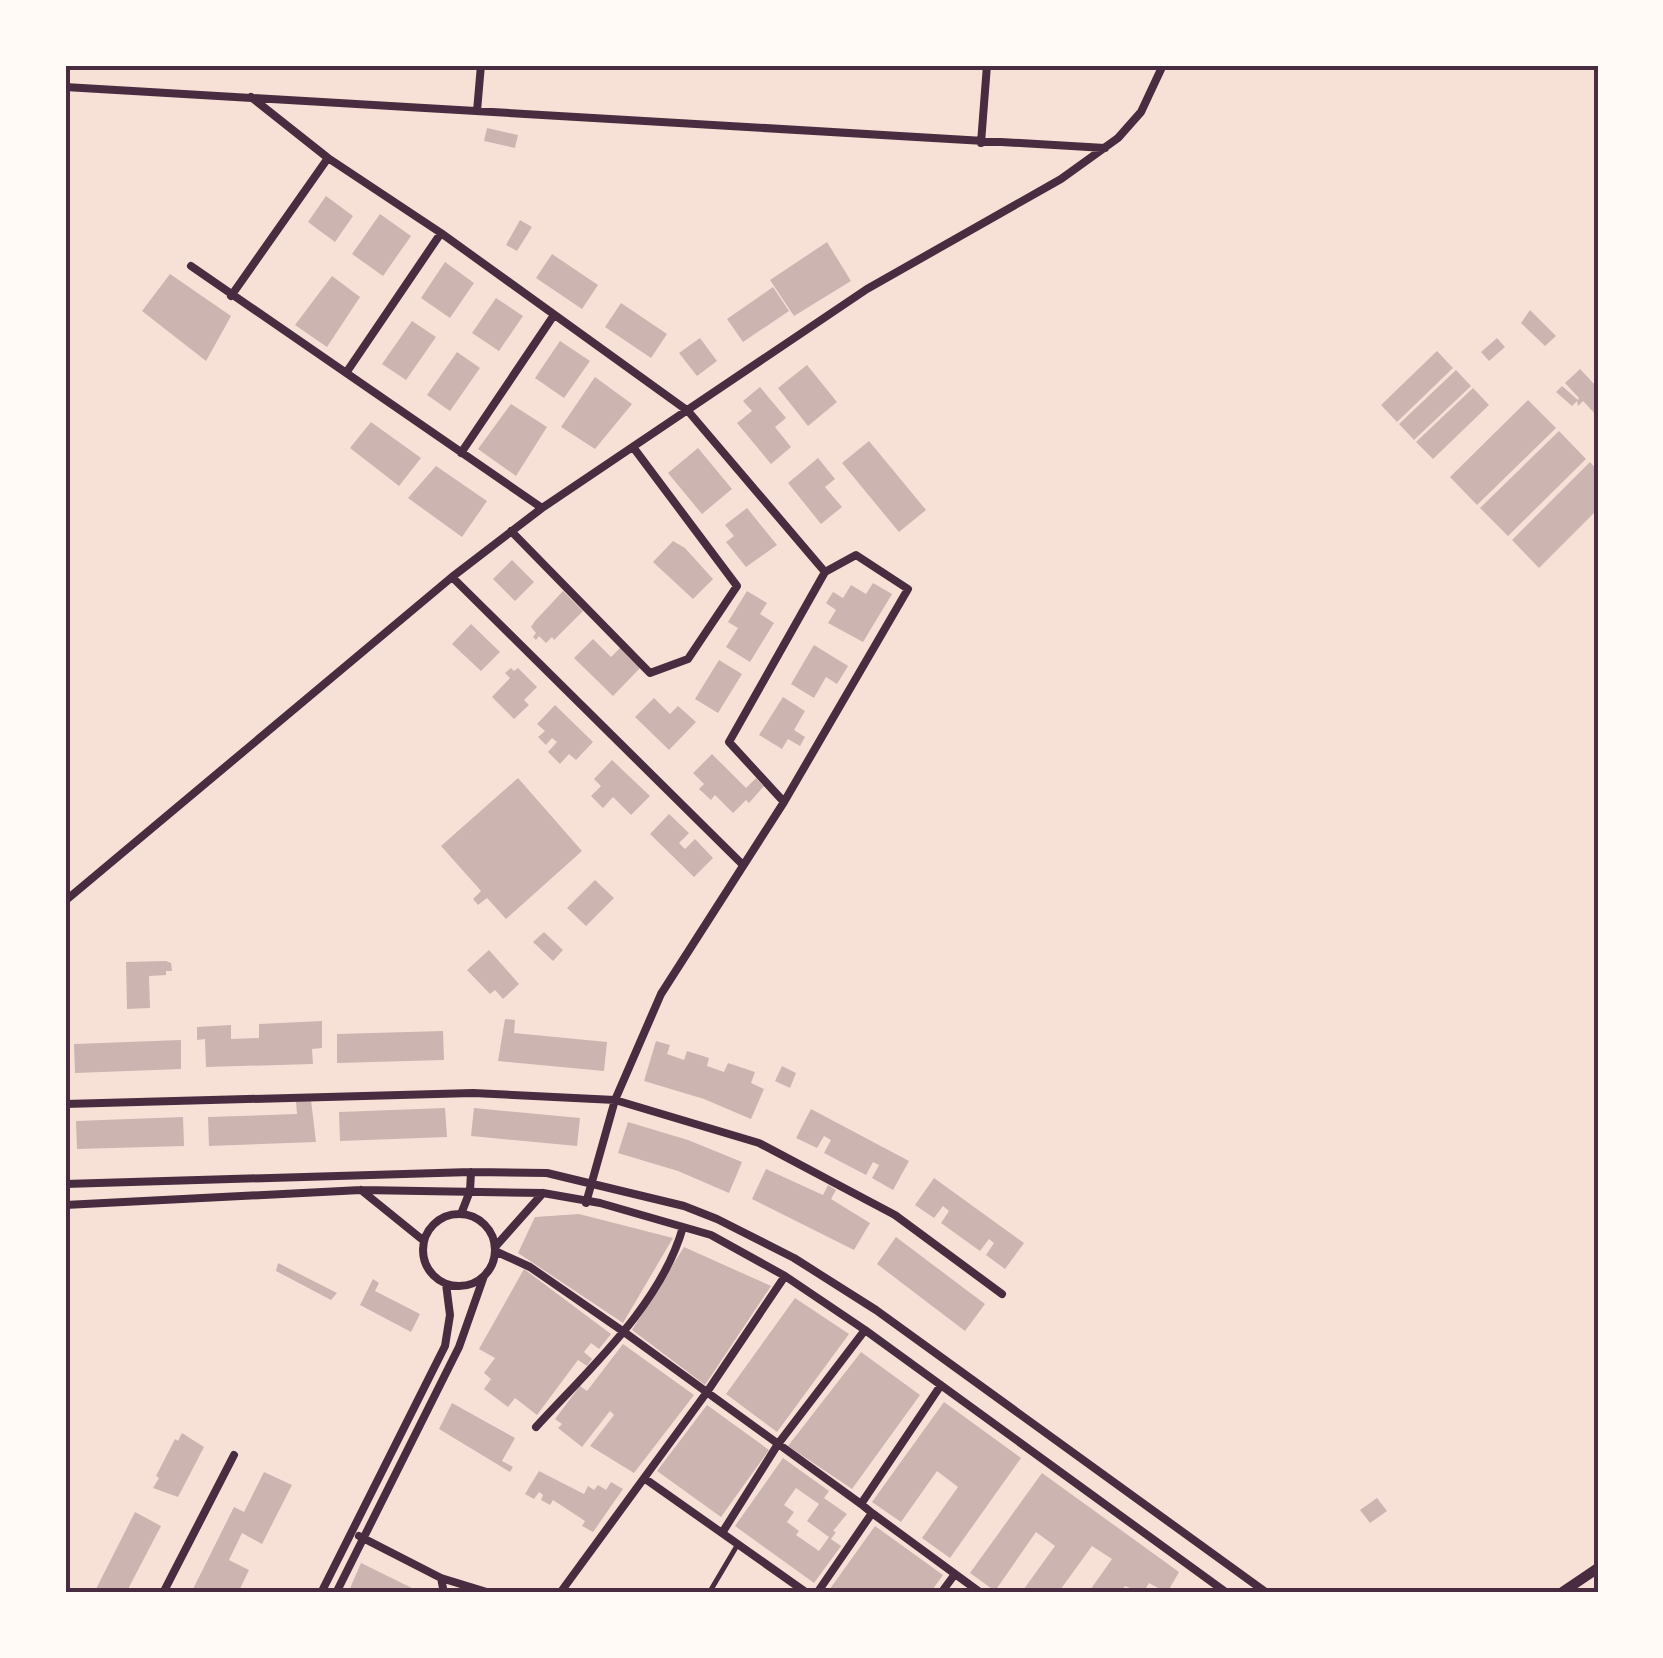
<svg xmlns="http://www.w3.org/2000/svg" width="1663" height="1658" viewBox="0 0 1663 1658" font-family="Mulish,sans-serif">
  <rect width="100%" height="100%" fill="#f7e1d7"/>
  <path fill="#ccb4b1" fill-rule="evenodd" d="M487,128L518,135L515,148L484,141Z
    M326,196L353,216L335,242L308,222Z
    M380,214L411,236L383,276L352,254Z
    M520,220L532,227L517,251L506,245Z
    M827,242L851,281L794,316L770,280Z
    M552,254L598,285L582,309L536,278Z
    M445,262L474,283L450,318L421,298Z
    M170,274L231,316L206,361L142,311Z
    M332,276L360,297L327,347L295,325Z
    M773,287L789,311L743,342L727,319Z
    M496,298L523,316L499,351L472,333Z
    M621,303L667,334L651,358L605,327Z
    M1530,310L1556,336L1545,346L1521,323Z
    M412,321L436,337L406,380L382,364Z
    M700,338L717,361L697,376L679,353Z
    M1497,338L1505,347L1489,361L1481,352Z
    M560,341L590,361L564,398L535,378Z
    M1437,351L1453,368L1397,422L1381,405Z
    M457,352L480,368L450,411L427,395Z
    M807,365L837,402L808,426L778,388Z
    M1580,369L1598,388V417L1583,401L1578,406L1577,401L1572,406L1556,392L1562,386L1578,400L1579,398L1565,383Z
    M1456,370L1471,386L1414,440L1399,424Z
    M595,377L632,404L595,449L561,427Z
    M760,387L786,418L775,427L791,447L771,464L737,423L752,411L743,401Z
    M1473,388L1489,405L1433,459L1416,442Z
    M1528,400L1556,428L1477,505L1450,477Z
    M511,404L547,427L516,476L478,449Z
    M371,422L421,458L399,486L350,448Z
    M1559,431L1586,459L1508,536L1480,508Z
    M869,441L926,510L899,532L842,463Z
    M698,448L732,489L702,514L668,473Z
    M818,458L835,479L825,487L842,507L821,524L788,483Z
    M1590,462L1598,471V509L1539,568L1512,540Z
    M436,466L487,501L462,537L408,498Z
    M747,508L777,545L746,567L726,542L734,536L725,525Z
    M673,541L685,548L713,579L693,599L653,562Z
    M512,560L534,582L515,601L493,579Z
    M873,583L892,594L863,642L828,623L836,610L826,603L833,592L843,598L851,585L866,594Z
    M563,591L583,611L554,640L552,637L546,643L539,636L536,640L533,637L536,633L531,627L535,621Z
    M747,591L767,603L760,614L774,623L750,662L726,647L738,628L728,622Z
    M471,624L500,652L481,671L452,644Z
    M593,639L611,657L621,647L641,667L613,696L574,658Z
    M814,645L848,666L837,684L826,677L814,698L791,684Z
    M719,660L742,674L718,713L695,699Z
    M511,668L514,671L518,668L537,687L524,700L529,705L514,719L492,697L510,678L505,673Z
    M783,697L805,711L794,730L805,737L800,746L788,739L782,749L759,735Z
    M654,698L670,714L678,706L696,722L669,750L635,717Z
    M555,705L593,742L576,760L569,754L560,764L548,752L557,742L552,738L546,745L538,737L545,731L537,724Z
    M712,754L746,788L756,778L764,786L749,803L746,800L733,813L715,795L711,800L699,789L704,784L693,773Z
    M612,760L650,796L631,815L613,797L603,808L591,796L601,786L594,779Z
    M518,778L582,851L506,919L487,898L478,905L473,899L481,891L441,846Z
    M669,814L689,833L679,843L685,849L695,839L713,858L694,877L650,834Z
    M595,880L614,898L586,926L567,908Z
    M544,932L563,950L553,961L533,942Z
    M489,950L519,984L503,999L495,990L490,994L467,970Z
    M166,961L171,963L172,971H166V975L149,976L150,1008L127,1009L126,962Z
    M505,1019L515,1020L514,1033L607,1042L604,1071L498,1061Z
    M322,1021V1048L312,1049L313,1064L206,1067L205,1039L197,1040V1027L231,1025V1039L259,1038V1024Z
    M443,1031L444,1060L337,1063V1034Z
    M181,1040V1069L75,1073L74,1044Z
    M656,1041L670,1045L667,1054L684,1060L687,1051L709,1058L707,1066L724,1072L728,1063L755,1072L751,1083L764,1089L751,1119L704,1099L644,1081Z
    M782,1066L796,1073L790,1088L775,1081Z
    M311,1100L316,1142L209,1146L208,1117L297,1114L296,1101Z
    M445,1108L447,1137L340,1141L339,1112Z
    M474,1108L580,1118L577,1146L471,1136Z
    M811,1109L909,1161L893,1190L872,1178L879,1165L873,1162L866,1175L824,1153L831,1140L824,1136L817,1148L796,1138Z
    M183,1117L184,1146L77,1149L76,1121Z
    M628,1122L688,1140L742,1162L729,1193L678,1171L618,1153Z
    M766,1169L823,1195L828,1185L836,1190L831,1199L870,1223L854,1250L752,1199Z
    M934,1178L1024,1243L1005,1269L986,1255L994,1243L989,1239L980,1251L941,1223L949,1211L943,1206L934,1218L915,1205Z
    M579,1214L673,1238L623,1323L518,1253L535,1217Z
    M896,1237L985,1304L965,1331L877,1264Z
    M684,1247L771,1286L705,1385L632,1330Z
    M278,1263L337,1293L331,1300L276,1271Z
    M524,1269L611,1334L599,1349L591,1343L584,1352L592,1359L587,1366L578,1360L537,1415L515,1398L508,1407L484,1389L491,1379L484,1373L495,1358L479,1349Z
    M373,1279L379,1283L375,1291L420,1314L411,1332L360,1305Z
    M795,1298L849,1334L777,1432L726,1394Z
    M623,1344L694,1395L634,1473L590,1446L614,1415L610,1411L582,1447L558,1428L562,1424L555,1419L580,1386L587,1391Z
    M861,1352L920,1395L852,1489L788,1446Z
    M944,1402L1021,1458L950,1558L922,1538L958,1487L937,1471L901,1522L872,1502Z
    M452,1403L515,1438L502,1461L513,1467L510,1472L439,1429Z
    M707,1405L769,1450L721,1517L657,1471Z
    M182,1433L204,1447L178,1497L153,1488L159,1478L156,1476L175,1439L178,1441Z
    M783,1458L829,1491L824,1498L847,1514L833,1531L836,1532L831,1539L841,1546L814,1583L735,1526ZM796,1488L819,1504L807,1521L829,1537L819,1551L796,1535L799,1531L787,1522L794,1512L784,1505Z
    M539,1471L584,1494L588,1486L594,1490L598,1485L606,1490L611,1482L623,1489L593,1532L582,1526L585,1521L553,1500L550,1505L541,1500L543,1495L539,1492L534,1499L525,1494Z
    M264,1472L292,1485L262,1544L242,1533L229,1560L249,1570L238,1593H191L234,1507L244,1512Z
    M1042,1473L1179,1572L1167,1593L1149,1583L1143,1593L1125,1586L1120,1593H1088L1112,1559L1092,1546L1058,1593H1021L1055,1546L1036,1532L995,1591L970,1573Z
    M1377,1498L1387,1511L1370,1523L1360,1510Z
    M135,1512L161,1526L126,1593H94Z
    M875,1526L943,1575L930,1593H827Z
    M361,1563L422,1593H348Z"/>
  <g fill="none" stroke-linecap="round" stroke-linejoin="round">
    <path stroke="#4a2c40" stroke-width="5" d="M709,1593L738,1544"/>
    <path stroke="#4a2c40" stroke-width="8" d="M65,87L1105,148
      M251,97L328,158L441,233L688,411L825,572L856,555L908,589L784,802L661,994L615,1100L586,1203
      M477,111L481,65
      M981,143L987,65
      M191,266L542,508
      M231,296L328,158
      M346,373L441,233
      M461,453L554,315
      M511,531L650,673L688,659L737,586L633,447
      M452,577L743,865
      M784,802L729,742L825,572
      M65,901L452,577L542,508L867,289L1061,179L1118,138L1141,112L1163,65
      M65,1104L473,1093L615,1100L759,1143L895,1215L1002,1294
      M65,1184L471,1172L547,1173L684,1206L717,1219L794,1258L876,1310L1267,1593
      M361,1190L424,1241
      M65,1205L361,1190L543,1193L600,1203L711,1235L785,1276L865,1330L1227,1593
      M423 1250a36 36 0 1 1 72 0a36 36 0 1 1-72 0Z
      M461,1214L470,1191L471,1172
      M495,1247L543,1193
      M495,1251L530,1267L624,1332L861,1504
      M536,1427C589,1369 661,1305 683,1227
      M644,1478L807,1593
      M872,1513L981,1593
      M722,1533L778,1444L865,1330
      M359,1536L441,1578L490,1593
      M441,1578L444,1593
      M163,1593L234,1455
      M321,1593L445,1346L450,1315L446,1284
      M336,1593L459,1347L484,1276
      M560,1593L707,1392L785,1276
      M817,1593L872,1513L861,1504L941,1385
      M941,1593L955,1574"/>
    <path stroke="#4a2c40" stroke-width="10" d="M1561,1593L1598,1568"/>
  </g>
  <rect width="1663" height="1658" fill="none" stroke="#fffaf5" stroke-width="135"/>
  <rect x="68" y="68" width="1528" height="1522" fill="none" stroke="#4a2c40" stroke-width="4"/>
</svg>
